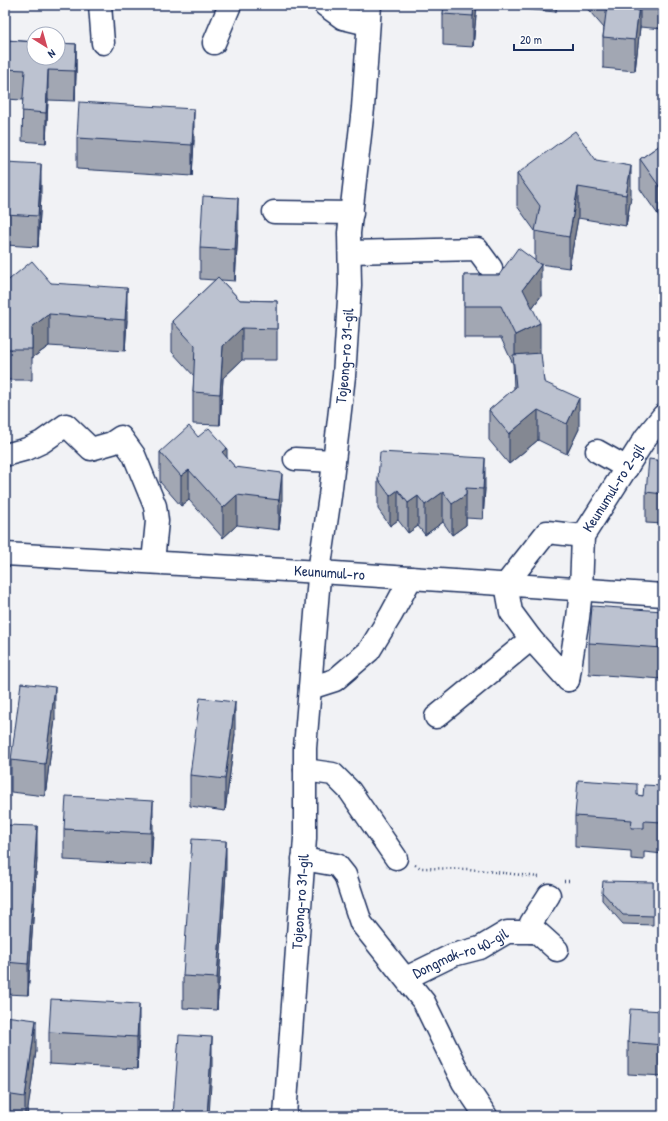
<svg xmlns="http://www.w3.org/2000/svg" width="668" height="1121" viewBox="0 0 668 1121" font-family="'Patrick Hand',sans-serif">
  <rect width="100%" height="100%" fill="#f1f2f5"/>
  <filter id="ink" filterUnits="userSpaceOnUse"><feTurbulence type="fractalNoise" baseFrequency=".025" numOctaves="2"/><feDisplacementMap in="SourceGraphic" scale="8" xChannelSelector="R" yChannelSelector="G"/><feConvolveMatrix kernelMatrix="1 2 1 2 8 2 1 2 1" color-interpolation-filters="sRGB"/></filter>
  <g filter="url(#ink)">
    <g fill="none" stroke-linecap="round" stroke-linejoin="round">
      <defs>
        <g id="minor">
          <path d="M100,5L103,43"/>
          <path d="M325,5L343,18L368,24"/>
          <path d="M214,43L230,5"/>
          <path d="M274,212L352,213"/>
          <path d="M350,252L477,249L491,268"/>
          <path d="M597,451L627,468"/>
          <path d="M5,455L27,449L42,442L66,425L91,449L112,443L121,437L134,455L155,506L157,521L153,562"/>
          <path d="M295,459L334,461"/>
          <path id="s1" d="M5,554L320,572L663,595"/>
          <path id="s2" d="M568,680L578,618L581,590L583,536L646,437L663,416"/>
          <path d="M568,680L531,639L511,612L506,584L547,532L583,536"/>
          <path d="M310,688L335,680L369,651L391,615L411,578"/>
          <path d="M436,717L531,639"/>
          <path d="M305,770L333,774L350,791L396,858"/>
          <path d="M303,859L337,865L345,875L361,923L424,1002L463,1082L486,1116"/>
          <path d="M531,932V923L549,895"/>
          <path id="s3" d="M406,978L453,955L480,948L507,932H537L557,950"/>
          <path id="s4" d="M285,1116L305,838V748L320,565L330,496L344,376L350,285L349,233L363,108L370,5"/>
        </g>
      </defs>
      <use href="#minor" stroke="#1b2f5e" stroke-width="25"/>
      <path stroke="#1b2f5e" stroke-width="2.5" stroke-dasharray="1 3" stroke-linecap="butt" d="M415,865L421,868L469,869L539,877
        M564,881H570"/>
      <use href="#minor" stroke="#fff" stroke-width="22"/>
    </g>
    <path fill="#a2a7b3" stroke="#1b2f5e" d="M443,5H557L556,12L477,5L473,47L443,45V14L444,6Z
      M584,5H663V29L640,27L635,71L603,68V37L604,28Z
      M5,40L76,44V74L75,101L48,100L46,143L22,141L23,100L5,99Z
      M77,138L194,140L192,176L77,169Z
      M663,143L659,216L640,189V159Z
      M596,160L631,197L626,226L578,218L569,268L539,264L541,296L532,308L544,382L579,429L567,454L538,440L509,464L489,440V410L514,389L513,364L501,338H464V275H499L535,261V231L517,206V174Z
      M5,173L41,195L38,247L5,245Z
      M238,230L235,281L221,280L240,300L277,301V360H242L223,378L220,425L193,424V392L194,376L172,352V321L215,280L200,279V248Z
      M5,283H51L127,320L125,351L49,346L32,358V380H5Z
      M198,437L227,458L235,467L282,503L279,530L237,525L223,538L189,500L181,506L160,482V452Z
      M663,461V524L646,523V492Z
      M378,479L485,488L483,519L466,518V525L452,535L443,522L425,535L418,526L408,533L398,520L390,526L378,509Z
      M663,611V679L589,674V643Z
      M55,719L45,796L11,792V760Z
      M235,734L225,811L190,806V775Z
      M663,786V854L644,852V860L631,859V851L575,847V816L637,795L643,796Z
      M5,825L37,858L28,995L5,994Z
      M64,829L153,832L151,865L64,860Z
      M226,872L217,1010L183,1008V976Z
      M653,882V925L623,924L602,900V892Z
      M663,1011V1076L628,1074V1042Z
      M5,1016L36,1051L27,1114L40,1116H5Z
      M49,1032L139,1036L137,1069L49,1064Z"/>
    <path fill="#848892" stroke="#1b2f5e" d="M474,5H477L473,47V16Z
      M639,5H640V27L635,71V40Z
      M76,44V74L75,101V71Z
      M48,70V100L46,143V113Z
      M194,109V140L192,176V145Z
      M41,164V195L38,247V216Z
      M631,166V197L626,226V195Z
      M663,183V213L659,216V186Z
      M578,187V218L569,268V237Z
      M238,198V230L235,281V250Z
      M541,265V296L523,320V289Z
      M127,288V320L125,351V320Z
      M49,314V346L32,358V327Z
      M540,323V355L515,367V335Z
      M242,328V360L223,378L220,425V394L223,346Z
      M579,398V429L567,454V424Z
      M538,410V440L509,464V434Z
      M227,448V478L222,452Z
      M485,458V488L483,519V489Z
      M189,470V500L181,506V476Z
      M282,473V503L279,530V500Z
      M466,488V525L452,535V504Z
      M398,490V520L390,526V496Z
      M443,492V522L425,535V505Z
      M237,495V525L223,538V508Z
      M418,496V526L408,533V503Z
      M55,687V719L45,796V764Z
      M235,702V734L225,811V779Z
      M153,801V832L151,865V833Z
      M37,826V858L28,995V964Z
      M226,841V872L217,1010V978Z
      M139,1004V1036L137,1069V1037Z
      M36,1020V1051L27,1116H25V1097Z
      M212,1037V1068L209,1116H207Z"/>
    <path fill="#bcc2d0" stroke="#1b2f5e" d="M444,5H474L473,16L443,14Z
      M607,5H639L635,40L603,37Z
      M5,40L34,42V58H58V43L76,44L75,71L48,70L46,113L22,111L25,70L5,69Z
      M79,102L194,109L192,145L77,138Z
      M575,131L596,160L631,166L626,195L578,187L569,237L535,231L540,206L517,174Z
      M663,143V183L659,186L640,159Z
      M6,162L41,164L38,216L5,214V173Z
      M203,196L238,198L235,250L200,248Z
      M518,248L541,265L523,289L540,323L515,335L501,306H464V275H499Z
      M32,261L51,283L127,288L125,320L49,314L32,327V349H5V283Z
      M218,277L240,300L277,301V329L242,328L223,346L220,394L193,392L195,346L172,321Z
      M541,353L544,382L579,398L567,424L538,410L509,434L489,410L516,387L513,355Z
      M189,426L198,437L209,428L227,448L222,452L235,467L282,473L279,500L237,495L223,508L189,470L181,476L160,452Z
      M380,452L485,458L483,489L466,488V495L452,504L443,492L425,505L418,496L408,503L398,490L390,496L378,479Z
      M649,459L663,461V494L646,492Z
      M592,606L663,611V648L589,643Z
      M21,683L55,687L45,764L11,760Z
      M200,698L235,702L225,779L190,775Z
      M578,780L637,784V795L643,796L644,785L663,786V822L644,821V828H631L632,820L575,816Z
      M66,796L153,801L151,833L64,829Z
      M5,825L37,826L28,964L5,962Z
      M192,839L226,841L217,978L183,976Z
      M603,881L653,882V916L623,915L602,892Z
      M51,999L139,1004L137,1037L49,1032Z
      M630,1009L663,1011V1045L628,1042Z
      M5,1016L36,1020L25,1097L5,1094Z
      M179,1035L212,1037L207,1116H173Z
      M9,1112L40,1116H9Z"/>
  </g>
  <g text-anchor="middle" stroke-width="3" stroke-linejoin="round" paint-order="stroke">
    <g font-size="15" fill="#1b2f5e" stroke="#fff">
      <text dy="5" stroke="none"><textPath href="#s4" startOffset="763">Tojeong-ro 31-gil</textPath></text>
      <text dy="5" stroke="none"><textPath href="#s2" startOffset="202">Keunumul-ro 2-gil</textPath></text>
      <text dy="5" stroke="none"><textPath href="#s1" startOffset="325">Keunumul-ro</textPath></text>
      <text dy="5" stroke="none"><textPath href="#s4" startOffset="215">Tojeong-ro 31-gil</textPath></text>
      <text dy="5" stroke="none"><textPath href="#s3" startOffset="60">Dongmak-ro 40-gil</textPath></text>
    </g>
  </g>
  <rect width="668" height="1121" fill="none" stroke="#fff" stroke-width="20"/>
  <rect x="10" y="10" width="648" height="1101" fill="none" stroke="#1b2f5e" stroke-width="1.5" filter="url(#ink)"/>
  <g transform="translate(46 46) rotate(143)"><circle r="19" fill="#ffffff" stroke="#a4acbf"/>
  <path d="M0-3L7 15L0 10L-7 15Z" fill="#d1495b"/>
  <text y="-6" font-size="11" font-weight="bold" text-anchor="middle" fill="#1b2f5e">N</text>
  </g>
  <path d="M514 44v6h59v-6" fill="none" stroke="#1b2f5e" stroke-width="2"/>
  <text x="520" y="44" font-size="12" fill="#1b2f5e" stroke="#ffffff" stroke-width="3" paint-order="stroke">20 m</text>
</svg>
